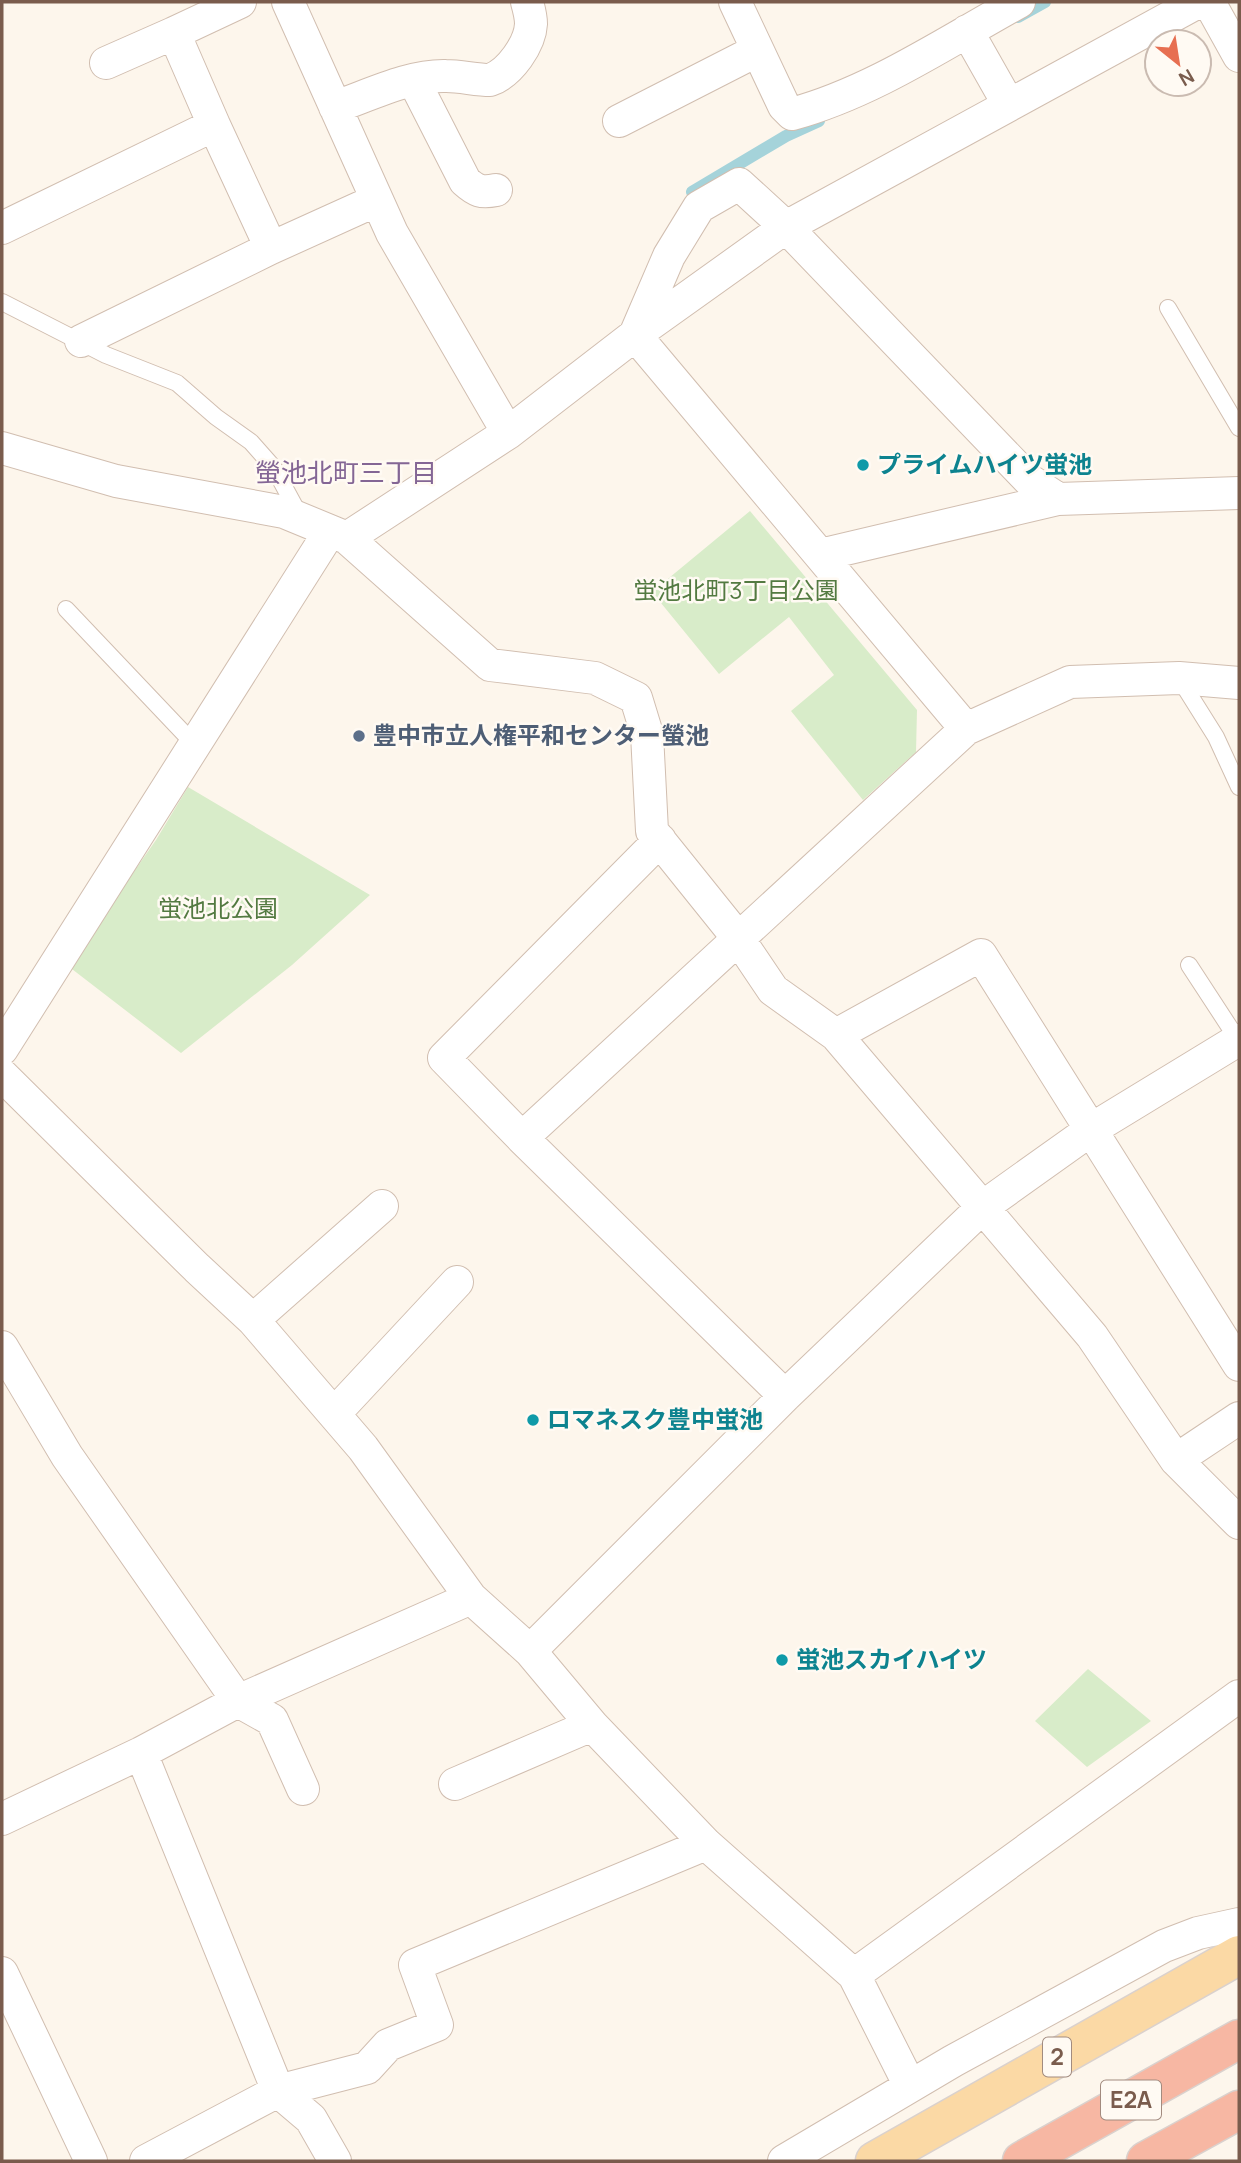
<svg xmlns="http://www.w3.org/2000/svg" width="1241" height="2163" viewBox="0 0 1241 2163" font-family="Manrope,'Noto Sans JP',sans-serif">
  <rect width="100%" height="100%" fill="#fdf6ec"/>
  <path fill="#d8ecc9" d="M750,511L917,710L916,752L863,800L791,711L834,675L789,617L719,674L652,592Z
    M188,787L370,895L292,965L181,1053L68,966L156,840Z
    M1088,1669L1151,1721L1087,1767L1035,1721Z"/>
  <g fill="none" stroke-linecap="round" stroke-linejoin="round">
    <path stroke="#a5d3da" stroke-width="12" d="M1018,17L1045,2
      M692,192L786,136L819,121"/>
    <defs>
      <path id="lane" d="M2,302L106,355L177,383L216,417L251,442L274,468L300,516
        M1168,308L1239,428
        M66,609L195,745
        M1179,678L1216,737L1239,787
        M1189,965L1238,1040"/>
      <path id="street" d="M288,2L392,233L508,433
        M735,2L784,106L792,114C873,92 946,42 1019,2
        M1209,2L1239,56
        M967,31L1009,105
        M106,63L174,33
        M414,81L465,181C476,191 481,193 496,190
        M335,107C370,95 409,75 446,76C461,76 476,80 490,80C510,73 530,44 531,24C531,16 529,9 527,2
        M619,121L756,51
        M214,125L271,248
        M2,228L214,125L174,33L240,2
        M81,341L271,248L377,200
        M2,448L116,481L284,512L347,538L508,433L635,335L786,227L1198,2
        M347,538L490,665L595,678L636,698L647,734L652,831L738,938L773,990L836,1035L1092,1336L1176,1460L1239,1523
        M820,555L1058,499L1239,493
        M966,729L635,335L669,256L699,207L739,184L786,227L1029,480L1058,499
        M660,840L444,1058L522,1138L785,1396
        M836,1035L981,955L1239,1365
        M2,1049L330,531
        M2,1075L197,1268L253,1320L363,1448L471,1598L530,1651L592,1725L706,1844L854,1975L910,2086
        M522,1138L966,729L1070,682L1179,678L1239,683
        M253,1320L382,1206
        M2,1347L67,1456L238,1701L272,1720L303,1789
        M334,1414L457,1282
        M1176,1460L1239,1418
        M530,1651L785,1396L984,1206L1092,1129L1238,1040L1239,1042
        M141,1753L278,2091L146,2161
        M455,1784L592,1725
        M2,1819L141,1753L238,1701L471,1598
        M2,1973L91,2161
        M854,1975L1239,1696
        M335,2161L311,2119L278,2091L367,2068L388,2045L437,2025L415,1965L706,1844
        M784,2161L953,2061L1164,1946L1198,1933L1239,1924"/>
      <path id="primary" d="M875,2161L1239,1955"/>
      <path id="highway" d="M1022,2161L1239,2039
        M1146,2161L1239,2110"/>
    </defs>
    <use href="#lane" stroke="#d1beb0" stroke-width="18"/>
    <use href="#street" stroke="#d1beb0" stroke-width="34"/>
    <use href="#primary" stroke="#dad1cd" stroke-width="41"/>
    <use href="#highway" stroke="#dad1cd" stroke-width="41"/>
    <use href="#lane" stroke="#fff" stroke-width="16"/>
    <use href="#street" stroke="#fff" stroke-width="32"/>
    <use href="#primary" stroke="#fbd9a5" stroke-width="38"/>
    <use href="#highway" stroke="#f7b7a3" stroke-width="38"/>
  </g>
  <g fill="#0f9aa8" stroke="#fffaf3" stroke-width="2.5">
    <circle cx="863" cy="465" r="7"/>
    <circle cx="533" cy="1420" r="7"/>
    <circle cx="782" cy="1660" r="7"/>
  </g>
  <circle fill="#5c6f8a" stroke="#fffaf3" stroke-width="2.5" cx="359" cy="736" r="7"/>
  <g text-anchor="middle" stroke-width="5" stroke-linejoin="round" paint-order="stroke">
    <g fill="#fffaf3" stroke="#a28b7f" stroke-width="2">
      <rect x="1043" y="2037.5" width="28" height="39" rx="5"/>
      <rect x="1101" y="2080.5" width="60" height="39" rx="5"/>
    </g>
    <g font-size="23" font-weight="bold" fill="#7a5c4d">
      <text x="1057" y="2065">2</text>
      <text x="1131" y="2108">E2A</text>
    </g>
    <g font-size="24" font-weight="bold" fill="#0d838f" stroke="#fffaf3" text-anchor="start">
      <text x="877" y="473">プライムハイツ蛍池</text>
      <text x="547" y="1428">ロマネスク豊中蛍池</text>
      <text x="796" y="1668">蛍池スカイハイツ</text>
    </g>
    <g font-size="24" fill="#537a41" stroke="#fffaf3">
      <text x="736" y="599">蛍池北町3丁目公園</text>
      <text x="218" y="917">蛍池北公園</text>
    </g>
    <g font-size="24" font-weight="bold" fill="#4e5e75" stroke="#fffaf3" text-anchor="start">
      <text x="373" y="744">豊中市立人権平和センター螢池</text>
    </g>
    <g font-size="26" fill="#846695" stroke="#fffaf3">
      <text x="346" y="482">螢池北町三丁目</text>
    </g>
  </g>
  <rect width="1241" height="2163" fill="none" stroke="#7a5c4d" stroke-width="7"/>
  <g transform="translate(1178 63) rotate(150)"><circle r="33" fill="#fffaf3" stroke="#cabbb1" stroke-width="2"/>
  <path d="M0-5L12 26L0 18L-12 26Z" fill="#e76f51"/>
  <text y="-10" font-size="19" font-weight="bold" text-anchor="middle" fill="#7a5c4d">N</text>
  </g>
</svg>
